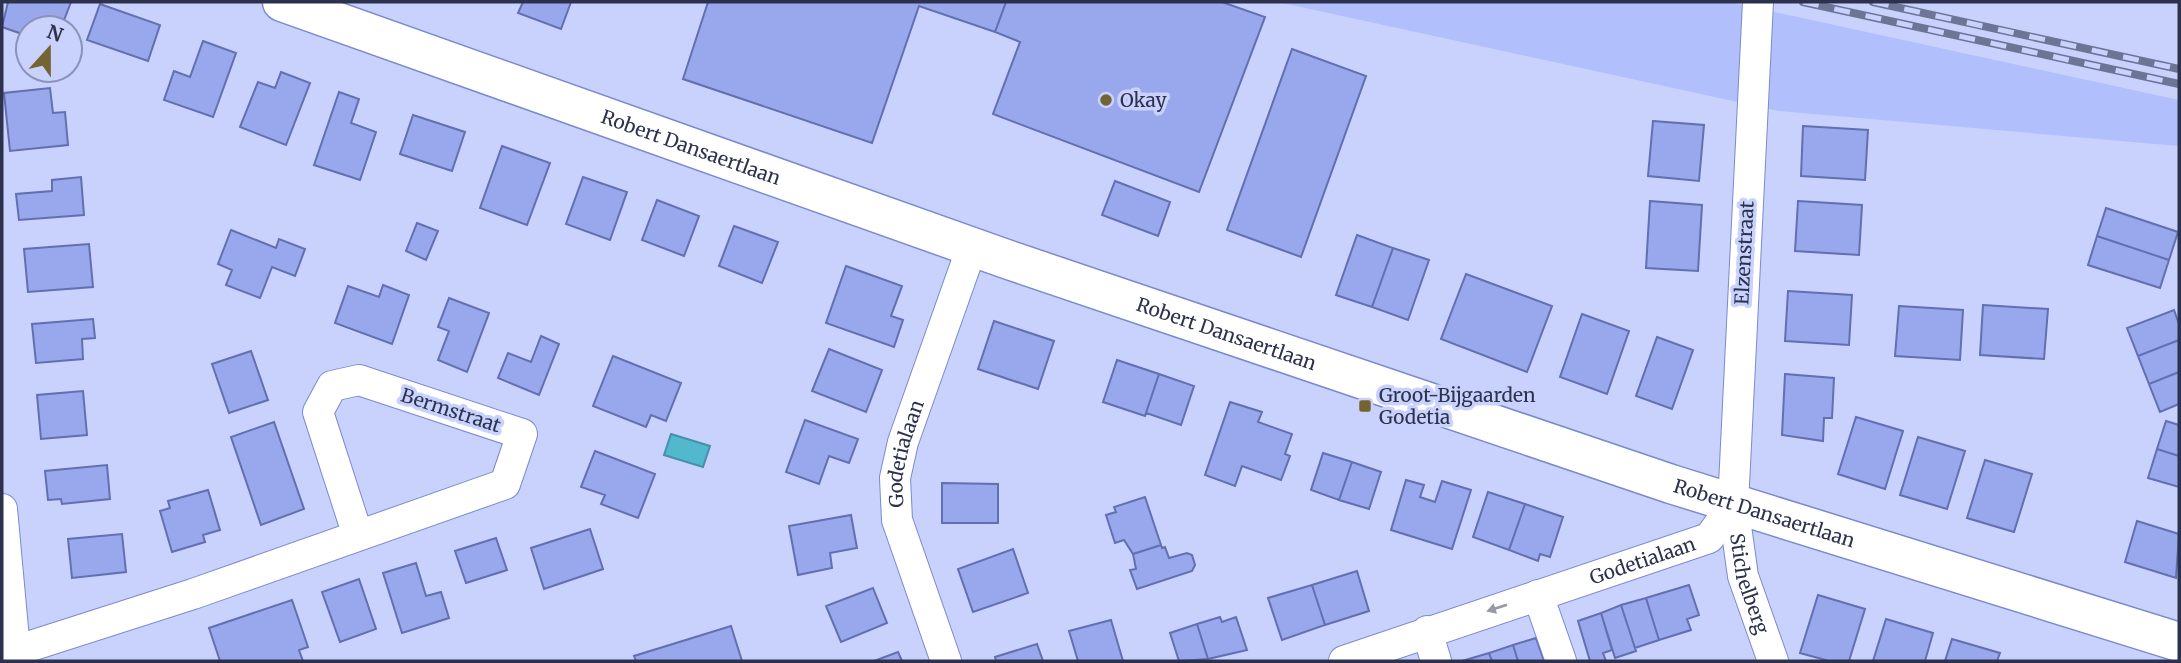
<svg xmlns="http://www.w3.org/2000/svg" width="2181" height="663" viewBox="0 0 2181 663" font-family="Merriweather,serif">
  <rect width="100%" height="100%" fill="#c8d2fd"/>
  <path fill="#b1bffd" d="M1278,2H1728L2179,100V146L1779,111Z"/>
  <path fill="#52b8ce" stroke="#4790a8" stroke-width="2" d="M671,434L710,446L703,467L664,455Z"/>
  <path fill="#99a8ec" stroke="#626fb0" stroke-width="2" d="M8,2H71L61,28H28V36L2,27Z
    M523,2H571L561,29L518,13Z
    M708,2H1006L995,32L919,6L872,143L683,79Z
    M1006,2H1222L1265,17L1199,192L993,114L1020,42L995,32Z
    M100,4L160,25L148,61L87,40Z
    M203,41L236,53L213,117L164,100L174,71L190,77Z
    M1292,49L1366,76L1301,257L1227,230Z
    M281,72L310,83L286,145L240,127L258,82L275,88Z
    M50,88L53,113L65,112L68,145L10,151L4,93Z
    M339,92L359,99L351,123L376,132L360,180L314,165Z
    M413,115L465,132L452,171L400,154Z
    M1653,121L1704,125L1699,181L1648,176Z
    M1803,126L1868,130L1865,180L1801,176Z
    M502,146L550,163L527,225L480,208Z
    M81,177L84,215L19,220L16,194L52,191V180Z
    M583,177L627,192L610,240L566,224Z
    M1115,181L1170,202L1158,236L1102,215Z
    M657,200L699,216L684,256L642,240Z
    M1650,201L1702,205L1698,271L1646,268Z
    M1798,201L1862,205L1859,255L1795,251Z
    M2106,208L2178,232L2169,260L2097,236Z
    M417,223L438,231L426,260L406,251Z
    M734,226L778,242L762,283L719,266Z
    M231,230L276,248L279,239L305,249L295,276L272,267L260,298L226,285L232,270L218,264Z
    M1357,235L1393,248L1372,307L1336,295Z
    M2097,236L2169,260L2160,288L2088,265Z
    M89,244L93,287L28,292L24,249Z
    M1393,248L1429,260L1408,320L1372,307Z
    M846,266L902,286L891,316L903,320L894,347L826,323Z
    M1466,274L1552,306L1527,372L1441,339Z
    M383,285L409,295L392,344L335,323L348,286L379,297Z
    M1788,291L1852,295L1849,345L1785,341Z
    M449,298L489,313L467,372L438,360L449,331L438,327Z
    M1983,305L2048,309L2044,359L1980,355Z
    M1899,306L1963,310L1960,360L1895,356Z
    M2174,310L2179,324V340L2138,356L2127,328Z
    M1582,314L1629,331L1607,394L1560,377Z
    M93,319L95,338L82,339L83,359L36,363L32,324Z
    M994,321L1054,341L1038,389L978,369Z
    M541,336L559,344L539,395L498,378L508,353L531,362Z
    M1657,337L1693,350L1672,409L1636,396Z
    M2179,340V372L2149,384L2138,356Z
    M829,349L882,370L866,412L812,391Z
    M251,351L268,400L229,413L212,364Z
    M613,356L681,383L666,421L651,415L646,427L593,406Z
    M1117,360L1159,374L1145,416L1103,402Z
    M2179,372V404L2160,412L2149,384Z
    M1159,374L1194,386L1181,425L1146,413Z
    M1785,374L1834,378L1832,418H1824L1823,441L1782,435Z
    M83,391L87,435L41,439L37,395Z
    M1230,402L1262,412L1258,422L1292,434L1285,454L1290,456L1281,480L1242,466L1235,486L1205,475Z
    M1856,417L1903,431L1885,489L1838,474Z
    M805,420L858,439L849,463L829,456L819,484L786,472Z
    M2166,421L2179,425V456L2157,449Z
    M274,422L304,509L261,525L231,437Z
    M1918,437L1965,451L1947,509L1900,495Z
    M2157,449L2179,456V487L2148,478Z
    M595,451L655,474L638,518L601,504L605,495L581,487Z
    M1323,453L1352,462L1339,500L1311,490Z
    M1985,460L2032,474L2014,532L1967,518Z
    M1352,462L1381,472L1369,509L1339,500Z
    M107,465L110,499L62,504L61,499L48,500L45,471Z
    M1406,480L1424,485L1420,497L1435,502L1442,481L1471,490L1452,549L1391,530Z
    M942,483L998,484V523H942Z
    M208,490L220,530L203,535L205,542L172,552L160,511L170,508L168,501Z
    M1488,492L1525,504L1509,550L1473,537Z
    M1145,497L1161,545L1133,554L1124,540L1115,543L1106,515L1116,512L1114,507Z
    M1525,504L1563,517L1550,557L1540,554L1538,561L1509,550Z
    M851,515L857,548L830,553L832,568L798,575L789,526Z
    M2137,521L2179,534L2176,578L2125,562Z
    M590,529L603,569L544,589L531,548Z
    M122,534L126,572L72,578L68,539Z
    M496,538L507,570L466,583L455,551Z
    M1161,545L1162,548L1165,547L1169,558L1187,553L1192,555L1195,565L1192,571L1137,589L1130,570L1136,569L1133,554Z
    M1013,549L1028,593L973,612L958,569Z
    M416,563L426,596L441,592L449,618L402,633L383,573Z
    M1357,571L1369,611L1325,625L1312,585Z
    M359,579L376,629L340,642L322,592Z
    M1312,585L1325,625L1282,640L1268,598Z
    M1689,585L1699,615L1687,619L1691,630L1659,640L1646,598Z
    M873,588L887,623L841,642L826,606Z
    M1818,595L1865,609L1849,661H1829L1800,653Z
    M1646,598L1659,640L1635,648L1621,605Z
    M292,600L308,647L299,650L303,661H220L209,628Z
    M1621,605L1636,651L1615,658L1601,613Z
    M1601,613L1612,650L1603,653L1606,661H1590L1578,621Z
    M1220,617L1222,622L1236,617L1247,650L1208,659L1197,624Z
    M1886,619L1933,633L1925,661H1873Z
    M1111,620L1123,661H1078L1069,631Z
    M1197,624L1208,659L1179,661L1170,633Z
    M731,626L742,661H636L634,656Z
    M1536,638L1544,661H1518L1513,645Z
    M1952,639L2000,653L1997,661H1945Z
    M1037,644L1043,661H996L995,657Z
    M1513,645L1518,661H1492L1489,653Z
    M898,652L902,661H874Z
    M1489,653L1492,661H1462Z"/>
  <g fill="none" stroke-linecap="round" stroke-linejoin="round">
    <defs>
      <g id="street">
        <path id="s1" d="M1758,2L1733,505L1743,576L1773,661"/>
        <path d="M2,509L16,661"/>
        <path d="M1538,595L1561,661"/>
        <path d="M1427,631L1436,661"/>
        <path d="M15,651L193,594L505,484L522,434L359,380L332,386L318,412L358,536"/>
        <path id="s2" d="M946,661L897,520L895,478L903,442L972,247"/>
        <path id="s3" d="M1344,661L1709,538L1733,505"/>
      </g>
      <g id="secondary">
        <path id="s4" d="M282,2L1009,260L1671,484L2179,642"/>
      </g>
    </defs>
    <use href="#street" stroke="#7b8acc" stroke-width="32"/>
    <use href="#secondary" stroke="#7b8acc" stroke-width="41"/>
    <use href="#street" stroke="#fff" stroke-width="30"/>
    <use href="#secondary" stroke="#fff" stroke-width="38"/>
    <defs>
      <path id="rail" d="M1803,2L2179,84
        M1873,2L2179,69"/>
    </defs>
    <use href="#rail" stroke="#6d7597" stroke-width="8"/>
    <use href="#rail" stroke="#c8d2fd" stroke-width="5" stroke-dasharray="16" stroke-linecap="butt"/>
  </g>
  <defs><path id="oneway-solid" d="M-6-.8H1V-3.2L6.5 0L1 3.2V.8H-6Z" transform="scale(1.75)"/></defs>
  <use fill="#9698a6" href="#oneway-solid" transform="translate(1497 608) rotate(162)"/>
  <g fill="#736533" stroke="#c8d2fd" stroke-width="2.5">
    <circle cx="1106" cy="100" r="7"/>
    <rect x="1358" y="399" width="14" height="14" rx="3.5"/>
  </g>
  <g text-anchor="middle" stroke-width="7" stroke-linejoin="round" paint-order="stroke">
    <g font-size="19" fill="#2c324e" stroke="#c8d2fd" text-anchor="start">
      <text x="1120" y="107">Okay</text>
      <text x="1379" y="402">Groot-Bijgaarden<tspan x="1379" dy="22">Godetia</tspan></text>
    </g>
    <g font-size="19" fill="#2c324e" stroke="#c8d2fd">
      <text dy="7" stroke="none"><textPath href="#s4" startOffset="434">Robert Dansaertlaan</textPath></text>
      <text transform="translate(1744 253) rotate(-87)" y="7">Elzenstraat</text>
      <text dy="7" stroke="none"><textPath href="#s4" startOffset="1001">Robert Dansaertlaan</textPath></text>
      <text transform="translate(451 410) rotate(18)" y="7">Bermstraat</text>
      <text dy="7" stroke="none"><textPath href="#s2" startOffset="217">Godetialaan</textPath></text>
      <text dy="7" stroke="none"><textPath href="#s4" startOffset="1568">Robert Dansaertlaan</textPath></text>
      <text dy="7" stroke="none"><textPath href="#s3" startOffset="315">Godetialaan</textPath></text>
      <text dy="7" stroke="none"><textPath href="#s1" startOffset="584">Stichelberg</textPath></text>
    </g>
  </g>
  <rect width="2181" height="663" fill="none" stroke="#2c324e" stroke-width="7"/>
  <g transform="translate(49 49) rotate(21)"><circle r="33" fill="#c8d2fd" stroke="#8a92b7" stroke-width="2"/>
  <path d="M0-5L12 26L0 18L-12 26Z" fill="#736533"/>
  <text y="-10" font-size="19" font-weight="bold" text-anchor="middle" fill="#2c324e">N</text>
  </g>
</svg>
